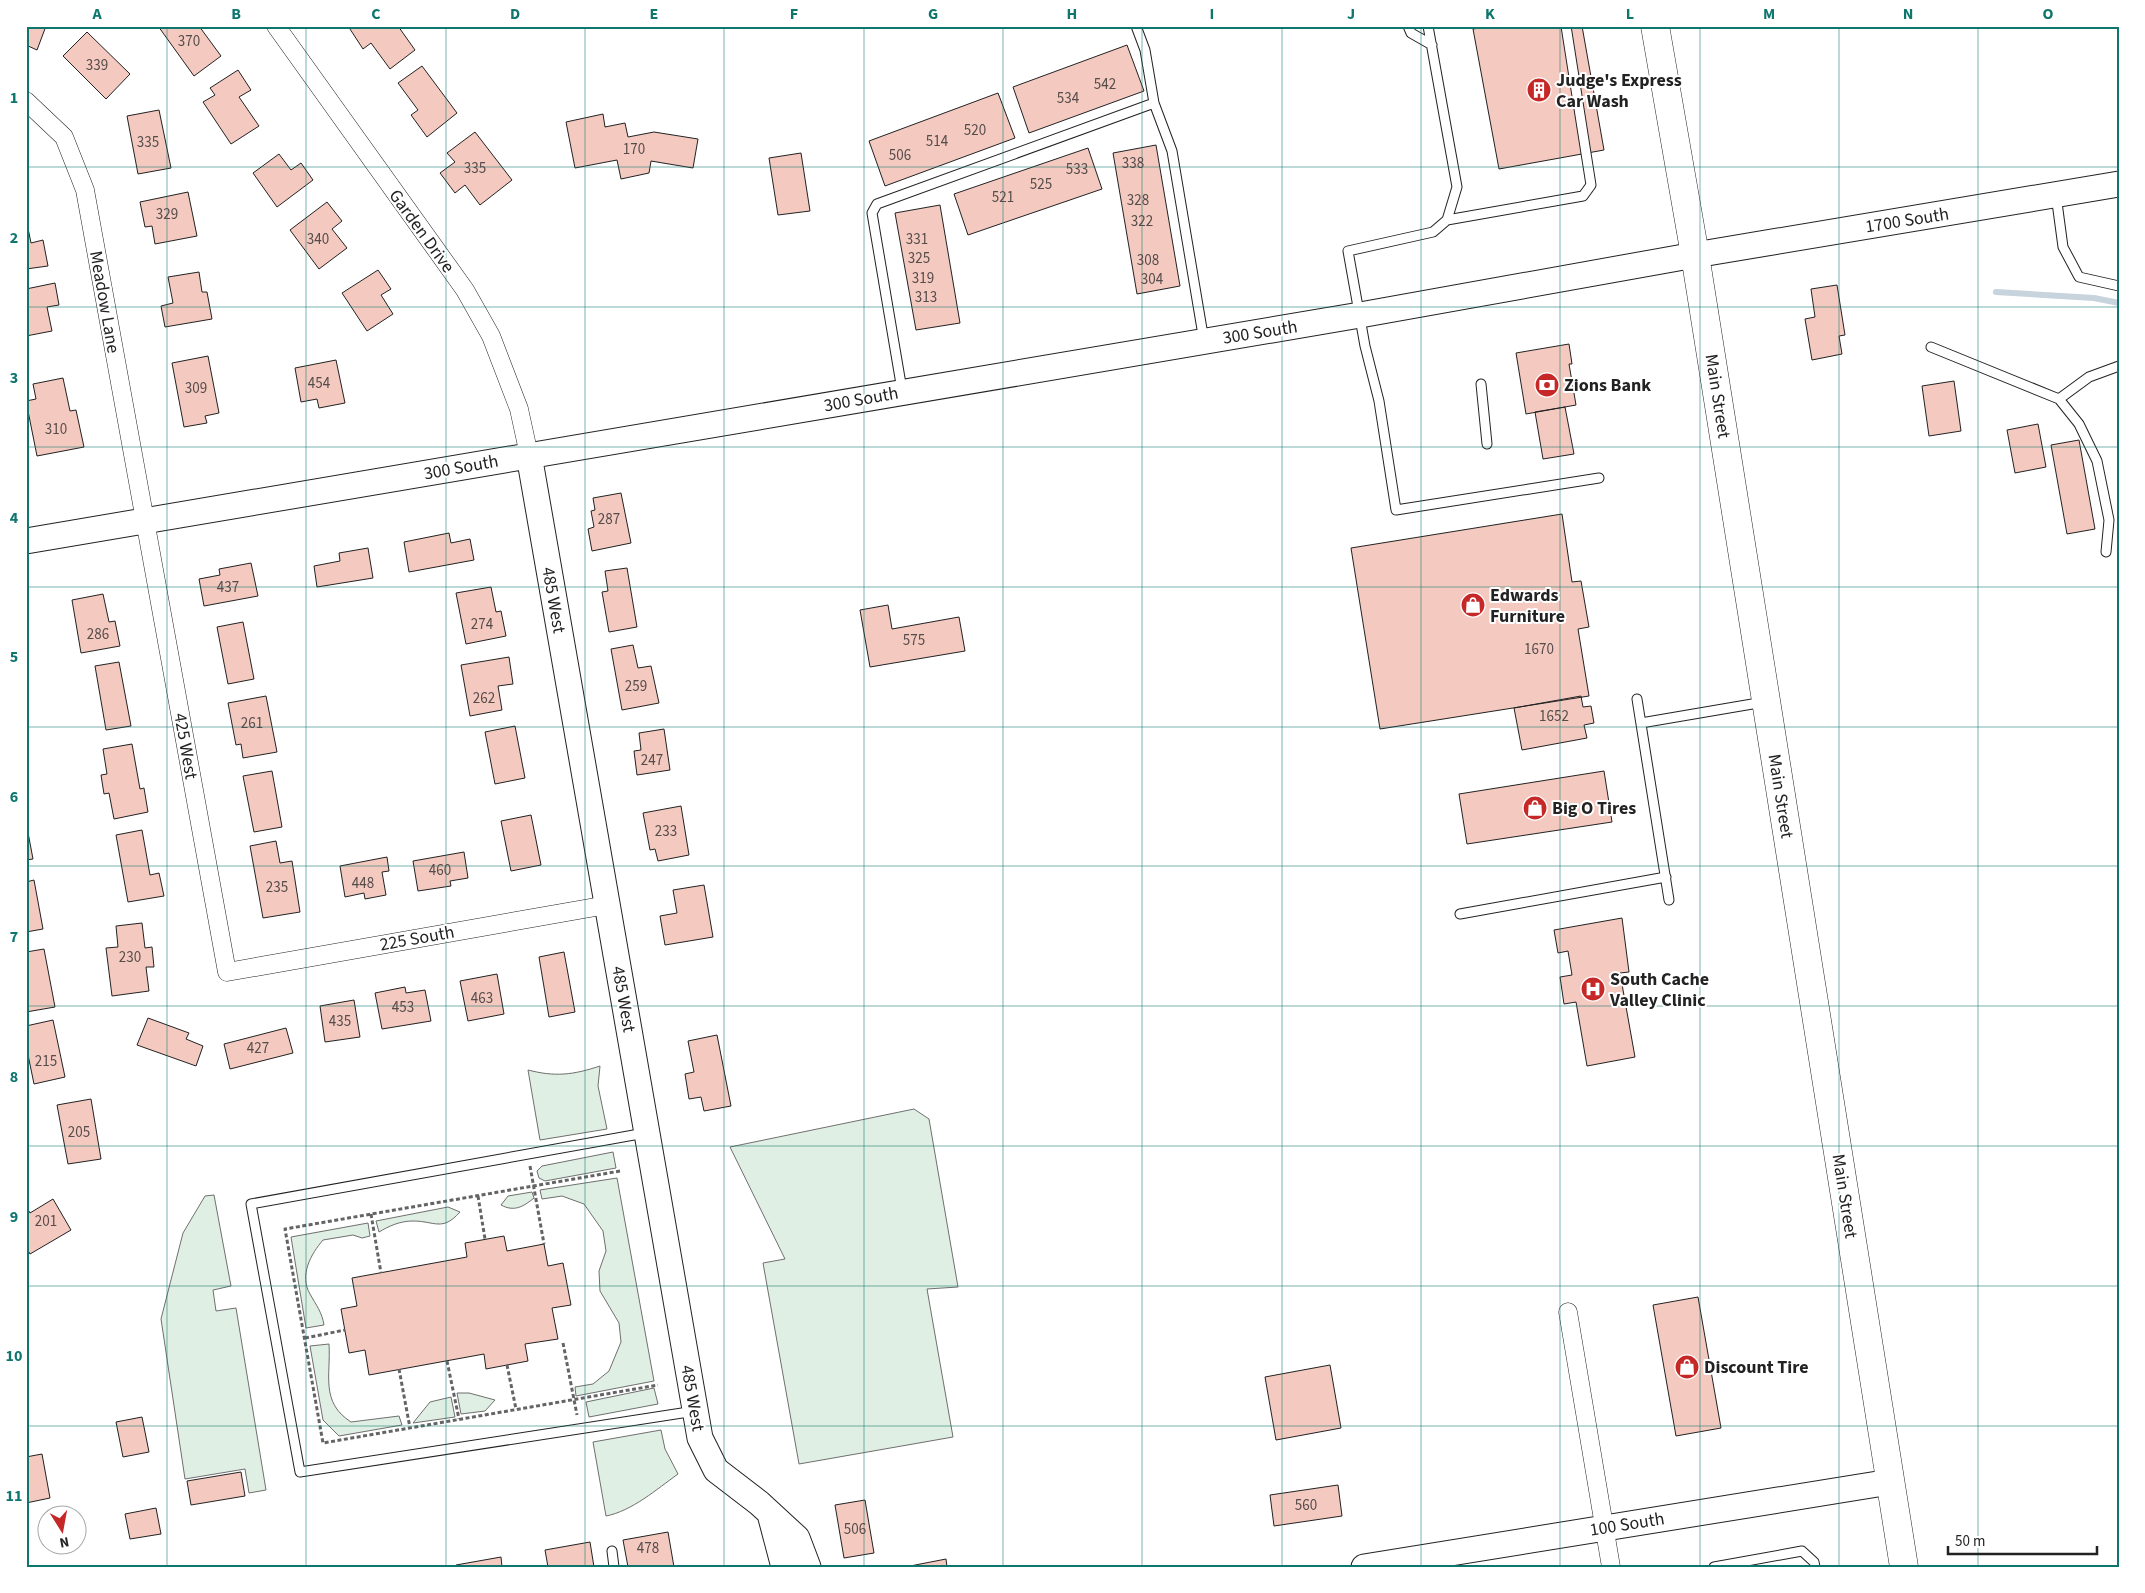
<svg xmlns="http://www.w3.org/2000/svg" width="2145" height="1593" viewBox="0 0 2145 1593" font-family="'Source Sans 3',sans-serif">
  <rect width="100%" height="100%" fill="#fff"/>
  <path fill="#e0efe3" stroke="#6f6f6f" d="M600,1066L598,1086L607,1129L540,1140L528,1070C555,1077 573,1075 600,1066Z
    M914,1109L929,1119L958,1287L927,1289L953,1437L799,1464L763,1263L785,1259L730,1147Z
    M613,1152L616,1168L545,1181L539,1178L537,1171L542,1166Z
    M617,1178L654,1381L576,1396L575,1387L593,1384L609,1371L621,1342L619,1323L600,1291L599,1271L606,1251L603,1231L584,1204L562,1196L542,1199L540,1190Z
    M532,1192L534,1198C523,1207 514,1212 501,1205L508,1196Z
    M214,1195L231,1286L213,1290L216,1311L236,1308L266,1490L249,1493L245,1469L185,1479L161,1319L183,1233L205,1196Z
    M448,1207L460,1212C442,1232 435,1221 413,1221C400,1221 389,1226 379,1232L376,1221Z
    M368,1223L370,1236L362,1238L353,1235L323,1240C311,1254 299,1275 310,1294C316,1305 322,1312 324,1325L306,1328L291,1237Z
    M329,1344C331,1375 320,1402 351,1422L399,1416L402,1425L339,1436L323,1420L310,1346Z
    M654,1388L658,1404L589,1417L586,1402Z
    M457,1393H469L495,1400L485,1411L461,1414Z
    M451,1397L455,1417L413,1423L430,1402Z
    M661,1430L665,1449L678,1474C657,1489 632,1511 606,1516L593,1442Z"/>
  <g fill="none" stroke-linecap="round" stroke-linejoin="round">
    <path stroke="#c7d3dd" stroke-width="6" d="M1996,292L2094,298L2119,303"/>
  </g>
  <path fill="#f3c9c0" stroke="#222" d="M26,26H46L37,50L26,45Z
    M158,26H199L221,56L194,76Z
    M348,26H398L415,50L390,69L371,43L363,49Z
    M1491,26H1582L1604,150L1499,169L1473,29Z
    M87,32L130,74L106,99L63,56Z
    M1127,45L1144,91L1029,133L1013,87Z
    M422,66L457,113L427,137L411,115L418,110L398,83Z
    M238,70L251,90L239,97L259,126L231,144L203,102L215,95L210,88Z
    M998,93L1015,138L885,186L869,141Z
    M159,110L171,168L138,174L127,116Z
    M603,114L605,127L625,123L628,137L654,132L698,139L693,168L651,161L649,173L621,179L617,160L575,168L566,122Z
    M475,132L512,180L480,205L465,185L455,193L440,173L455,162L447,153Z
    M1156,145L1180,286L1137,294L1113,153Z
    M1088,148L1102,189L968,235L954,194Z
    M801,153L810,211L778,215L769,158Z
    M279,154L291,170L301,163L313,180L277,207L253,173Z
    M188,192L197,236L155,244L152,226L145,227L140,202Z
    M327,202L342,221L332,229L347,248L319,269L290,230Z
    M940,205L960,323L916,330L895,213Z
    M26,218L31,243L43,240L48,266L26,269Z
    M378,270L391,289L381,295L393,314L367,331L342,293Z
    M199,272L202,292H207L212,319L165,327L161,306L173,303L168,277Z
    M55,283L59,305L47,307L52,331L26,336V289Z
    M1837,285L1845,335L1839,336L1842,354L1812,360L1805,319L1815,317L1811,289Z
    M1569,344L1572,364H1569L1576,405L1526,414L1516,353Z
    M208,356L219,413L205,416L207,423L184,427L172,363Z
    M336,360L345,403L319,408L317,399L301,402L295,368Z
    M63,378L70,411L76,410L84,447L37,456L26,401L36,399L33,384Z
    M1954,381L1961,431L1929,436L1922,386Z
    M1565,407L1574,454L1543,459L1535,412Z
    M2038,424L2046,467L2015,473L2007,430Z
    M2079,440L2095,529L2067,534L2051,445Z
    M621,493L631,543L592,551L588,529L594,527L591,511L595,510L593,498Z
    M1562,514L1572,582L1581,581L1589,627L1578,629L1589,696L1380,729L1351,548Z
    M449,533L451,543L470,539L474,560L409,572L404,542Z
    M368,548L373,578L317,587L314,566L340,561L339,553Z
    M251,563L258,596L204,606L199,579L220,575L219,569Z
    M627,568L637,627L609,632L602,592L608,591L605,571Z
    M491,587L496,612L501,611L506,636L466,644L456,593Z
    M103,594L109,622L115,621L120,646L81,653L72,600Z
    M888,605L892,629L959,617L965,651L870,667L860,610Z
    M243,622L254,679L228,684L217,627Z
    M633,645L638,668L651,666L659,703L622,710L611,649Z
    M509,657L513,684L498,686L502,710L470,716L461,665Z
    M119,662L131,726L106,730L95,666Z
    M266,696L277,752L243,758L241,744L236,745L228,703Z
    M1581,696L1583,707L1591,706L1594,723L1584,725L1587,738L1522,750L1514,708Z
    M515,726L525,778L495,784L485,732Z
    M664,729L670,770L637,775L634,751L641,750L639,733Z
    M132,744L140,789L144,788L148,812L114,819L109,793L104,794L101,775L107,774L103,749Z
    M272,771L282,827L254,832L243,776Z
    M1604,771L1612,822L1467,844L1459,794Z
    M681,806L689,855L658,861L655,849L650,850L643,813Z
    M531,815L541,865L511,871L501,821Z
    M26,822L33,859L26,860Z
    M142,830L150,875L159,873L164,896L128,902L116,835Z
    M276,841L280,863L292,861L300,912L263,918L250,846Z
    M464,852L468,878L450,881L451,886L418,891L413,861Z
    M387,857L389,871L382,872L386,895L365,899L364,893L345,897L340,866Z
    M34,880L43,929L26,932V882Z
    M704,885L713,937L665,945L660,916L677,913L673,890Z
    M1622,918L1629,972L1620,973L1635,1057L1587,1066L1576,1002L1564,1004L1560,977L1572,975L1568,951L1558,953L1554,930Z
    M142,923L145,948L152,947L154,967H146L149,991L112,996L106,948L118,947L116,926Z
    M44,949L55,1007L26,1012V952Z
    M564,952L575,1012L549,1017L539,957Z
    M497,974L504,1014L468,1021L460,981Z
    M405,987L406,993L425,990L431,1021L382,1029L375,993Z
    M354,1000L360,1037L325,1042L320,1006Z
    M148,1018L189,1033L186,1039L203,1046L196,1066L137,1045Z
    M53,1020L65,1077L34,1084L26,1045V1026Z
    M286,1028L293,1053L230,1069L224,1044Z
    M717,1035L731,1106L704,1111L701,1097L689,1099L685,1074L694,1072L688,1041Z
    M91,1099L101,1159L68,1164L57,1105Z
    M53,1199L71,1230L30,1254L26,1247V1206L30,1213Z
    M504,1236L507,1251L544,1244L548,1266L563,1263L571,1305L552,1308L558,1339L525,1344L528,1361L486,1369L484,1354L369,1375L365,1350L349,1353L341,1309L357,1306L352,1278L467,1257L465,1243Z
    M1698,1297L1721,1428L1676,1436L1653,1305Z
    M1330,1365L1341,1428L1276,1440L1265,1377Z
    M142,1417L149,1452L123,1457L116,1422Z
    M42,1454L50,1498L26,1503V1457Z
    M241,1472L245,1496L191,1505L187,1481Z
    M1338,1485L1342,1516L1274,1526L1270,1495Z
    M865,1500L874,1553L844,1558L835,1505Z
    M156,1508L161,1534L130,1539L125,1514Z
    M668,1532L674,1567H628L623,1540Z
    M590,1542L594,1567H548L545,1550Z
    M501,1557L502,1567H456V1565Z
    M946,1559L947,1567H905Z"/>
  <g fill="none" stroke-linecap="round" stroke-linejoin="round">
    <defs>
      <path id="lane" d="M1136,26L1145,50L1154,103L1172,151L1204,341
        M1408,26L1411,33L1432,45
        M1428,26L1457,187L1447,220L1433,232L1348,251L1365,346L1379,401L1396,510L1599,478
        M2056,195L2063,247L2079,277L2119,286
        M1447,220L1583,196L1591,185L1566,26
        M1931,347L2059,399L2089,377L2119,366
        M1481,384L1487,444
        M902,390L872,213L877,204L1154,103
        M2059,399L2079,424L2097,461L2109,520L2106,552
        M1637,699L1669,900
        M1641,723L1764,702
        M1460,914L1666,877
        M645,1133L251,1204L300,1472L695,1411
        M612,1551L614,1567
        M1714,1567L1802,1551L1814,1562L1815,1567"/>
      <path id="street" d="M276,26L465,290L491,336L519,409L529,455
        M26,101L64,137L85,190L227,972L607,905
        M1568,1312L1611,1567"/>
      <path id="secondary" d="M529,455L700,1438L716,1470L759,1503L797,1538L808,1567
        M26,541L1360,315L1695,255L2119,184
        M770,1514L784,1567
        M1364,1567L1890,1482"/>
      <path id="primary" d="M1655,26L1695,255L1904,1567"/>
    </defs>
    <use href="#lane" stroke="#222" stroke-width="11"/>
    <use href="#street" stroke="#222" stroke-width="19"/>
    <use href="#secondary" stroke="#222" stroke-width="27"/>
    <use href="#primary" stroke="#222" stroke-width="29"/>
    <path stroke="#646464" stroke-width="3" stroke-dasharray="4 2.5" stroke-linecap="butt" d="M530,1166L544,1244
      M620,1171L285,1229L323,1443L658,1385
      M478,1196L485,1239
      M371,1214L381,1273
      M305,1338L345,1330
      M563,1343L577,1415
      M447,1361L459,1419
      M507,1365L516,1409
      M399,1369L410,1428"/>
    <use href="#lane" stroke="#fff" stroke-width="9"/>
    <use href="#street" stroke="#fff" stroke-width="18"/>
    <use href="#secondary" stroke="#fff" stroke-width="25"/>
    <use href="#primary" stroke="#fff" stroke-width="28"/>
  </g>
  <path fill="none" stroke="#0f766e" stroke-width="1" stroke-opacity="0.55" d="M167,26V1567M306,26V1567M446,26V1567M585,26V1567M724,26V1567M864,26V1567M1003,26V1567M1142,26V1567M1282,26V1567M1421,26V1567M1560,26V1567M1700,26V1567M1839,26V1567M1978,26V1567M26,167H2119M26,307H2119M26,447H2119M26,587H2119M26,727H2119M26,866H2119M26,1006H2119M26,1146H2119M26,1286H2119M26,1426H2119"/>
  <defs>
    <symbol id="building-disc" viewBox="-11 -11 22 22"><circle r="9.5" fill="#c62828" stroke="#fff"/><path d="M-4-6H4V6H1V3H-1V6H-4ZM-2.5-4.3h1.7v1.8h-1.7ZM.8-4.3h1.7v1.8H.8ZM-2.5-1h1.7V.8h-1.7ZM.8-1h1.7V.8H.8Z" fill="#fff"/></symbol>
    <symbol id="bank-disc" viewBox="-11 -11 22 22"><circle r="9.5" fill="#c62828" stroke="#fff"/><path d="M-6-4H6V4H-6ZM0-2.3a2.3 2.3 0 1 0 0 4.6a2.3 2.3 0 1 0 0-4.6Z" fill="#fff"/></symbol>
    <symbol id="shop-disc" viewBox="-11 -11 22 22"><circle r="9.5" fill="#c62828" stroke="#fff"/><path d="M-5-2.5h2.3a2.7 3.5 0 0 1 5.4 0H5L5.5 6h-11ZM-1.5-2.5h3a1.5 2.3 0 0 0-3 0Z" fill="#fff"/></symbol>
    <symbol id="hospital-disc" viewBox="-11 -11 22 22"><circle r="9.5" fill="#c62828" stroke="#fff"/><path d="M-5-5h3v3.5h4V-5h3V5h-3V1.5h-4V5h-3Z" fill="#fff"/></symbol>
  </defs>
  <g fill-rule="evenodd">
    <use href="#building-disc" x="1525" y="76" width="28" height="28"/>
    <use href="#bank-disc" x="1533" y="371" width="28" height="28"/>
    <use href="#shop-disc" x="1459" y="591" width="28" height="28"/>
    <use href="#shop-disc" x="1521" y="794" width="28" height="28"/>
    <use href="#hospital-disc" x="1579" y="975" width="28" height="28"/>
    <use href="#shop-disc" x="1673" y="1353" width="28" height="28"/>
  </g>
  <g text-anchor="middle" stroke-width="4" stroke-linejoin="round" paint-order="stroke">
    <g font-size="15" fill="#564c4a">
      <text x="189" y="46">370</text>
      <text x="97" y="70">339</text>
      <text x="1105" y="89">542</text>
      <text x="1068" y="103">534</text>
      <text x="975" y="135">520</text>
      <text x="937" y="146">514</text>
      <text x="148" y="147">335</text>
      <text x="634" y="154">170</text>
      <text x="900" y="160">506</text>
      <text x="1133" y="168">338</text>
      <text x="475" y="173">335</text>
      <text x="1077" y="174">533</text>
      <text x="1041" y="189">525</text>
      <text x="1003" y="202">521</text>
      <text x="1138" y="205">328</text>
      <text x="167" y="219">329</text>
      <text x="1142" y="226">322</text>
      <text x="318" y="244">340</text>
      <text x="917" y="244">331</text>
      <text x="919" y="263">325</text>
      <text x="1148" y="265">308</text>
      <text x="923" y="283">319</text>
      <text x="1152" y="284">304</text>
      <text x="926" y="302">313</text>
      <text x="319" y="388">454</text>
      <text x="196" y="393">309</text>
      <text x="56" y="434">310</text>
      <text x="609" y="524">287</text>
      <text x="228" y="592">437</text>
      <text x="482" y="629">274</text>
      <text x="98" y="639">286</text>
      <text x="914" y="645">575</text>
      <text x="1539" y="654">1670</text>
      <text x="636" y="691">259</text>
      <text x="484" y="703">262</text>
      <text x="1554" y="721">1652</text>
      <text x="252" y="728">261</text>
      <text x="652" y="765">247</text>
      <text x="666" y="836">233</text>
      <text x="440" y="875">460</text>
      <text x="363" y="888">448</text>
      <text x="277" y="892">235</text>
      <text x="130" y="962">230</text>
      <text x="482" y="1003">463</text>
      <text x="403" y="1012">453</text>
      <text x="340" y="1026">435</text>
      <text x="258" y="1053">427</text>
      <text x="46" y="1066">215</text>
      <text x="79" y="1137">205</text>
      <text x="46" y="1226">201</text>
      <text x="1306" y="1510">560</text>
      <text x="855" y="1534">506</text>
      <text x="648" y="1553">478</text>
    </g>
    <g font-size="18" font-weight="bold" fill="#222" stroke="#fff" text-anchor="start">
      <text x="1556" y="86">Judge's Express<tspan x="1556" dy="21">Car Wash</tspan></text>
      <text x="1564" y="391">Zions Bank</text>
      <text x="1490" y="601">Edwards<tspan x="1490" dy="21">Furniture</tspan></text>
      <text x="1552" y="814">Big O Tires</text>
      <text x="1610" y="985">South Cache<tspan x="1610" dy="21">Valley Clinic</tspan></text>
      <text x="1704" y="1373">Discount Tire</text>
    </g>
    <g font-size="18" fill="#222" stroke="#fff">
      <text transform="translate(1907 220) rotate(-9)" y="6">1700 South</text>
      <text transform="translate(422 231) rotate(54)" y="6">Garden Drive</text>
      <text transform="translate(105 302) rotate(80)" y="6">Meadow Lane</text>
      <text transform="translate(1260 332) rotate(-9)" y="6">300 South</text>
      <text transform="translate(1718 396) rotate(81)" y="6">Main Street</text>
      <text transform="translate(861 399) rotate(-10)" y="6">300 South</text>
      <text transform="translate(461 467) rotate(-10)" y="6">300 South</text>
      <text transform="translate(554 600) rotate(80)" y="6">485 West</text>
      <text transform="translate(186 746) rotate(80)" y="6">425 West</text>
      <text transform="translate(1781 796) rotate(81)" y="6">Main Street</text>
      <text transform="translate(417 938) rotate(-10)" y="6">225 South</text>
      <text transform="translate(624 999) rotate(80)" y="6">485 West</text>
      <text transform="translate(1845 1196) rotate(81)" y="6">Main Street</text>
      <text transform="translate(693 1398) rotate(80)" y="6">485 West</text>
      <text transform="translate(1627 1524) rotate(-9)" y="6">100 South</text>
    </g>
  </g>
  <rect width="2145" height="1593" fill="none" stroke="#ffffff" stroke-width="55"/>
  <g transform="translate(62 1530) rotate(169)"><circle r="24" fill="#ffffff" stroke="#a7a7a7"/>
  <path d="M0-4L9 19L0 12L-9 19Z" fill="#c62828"/>
  <text y="-8" font-size="14" font-weight="bold" text-anchor="middle" fill="#222222">N</text>
  </g>
  <path d="M1948 1546v8h149v-8" fill="none" stroke="#222222" stroke-width="2.5"/>
  <text x="1955" y="1546" font-size="15" fill="#222222" stroke="#ffffff" stroke-width="4" paint-order="stroke">50 m</text>
  <rect x="28" y="28" width="2090" height="1538" fill="none" stroke="#0f766e" stroke-width="2"/>
  <g font-size="16" text-anchor="middle" font-weight="bold" fill="#0f766e">
    <text x="97" y="19">A</text>
    <text x="236" y="19">B</text>
    <text x="376" y="19">C</text>
    <text x="515" y="19">D</text>
    <text x="654" y="19">E</text>
    <text x="794" y="19">F</text>
    <text x="933" y="19">G</text>
    <text x="1072" y="19">H</text>
    <text x="1212" y="19">I</text>
    <text x="1351" y="19">J</text>
    <text x="1490" y="19">K</text>
    <text x="1630" y="19">L</text>
    <text x="1769" y="19">M</text>
    <text x="1908" y="19">N</text>
    <text x="2048" y="19">O</text>
    <text x="14" y="103">1</text>
    <text x="14" y="243">2</text>
    <text x="14" y="383">3</text>
    <text x="14" y="523">4</text>
    <text x="14" y="662">5</text>
    <text x="14" y="802">6</text>
    <text x="14" y="942">7</text>
    <text x="14" y="1082">8</text>
    <text x="14" y="1222">9</text>
    <text x="14" y="1361">10</text>
    <text x="14" y="1501">11</text>
  </g>
</svg>
